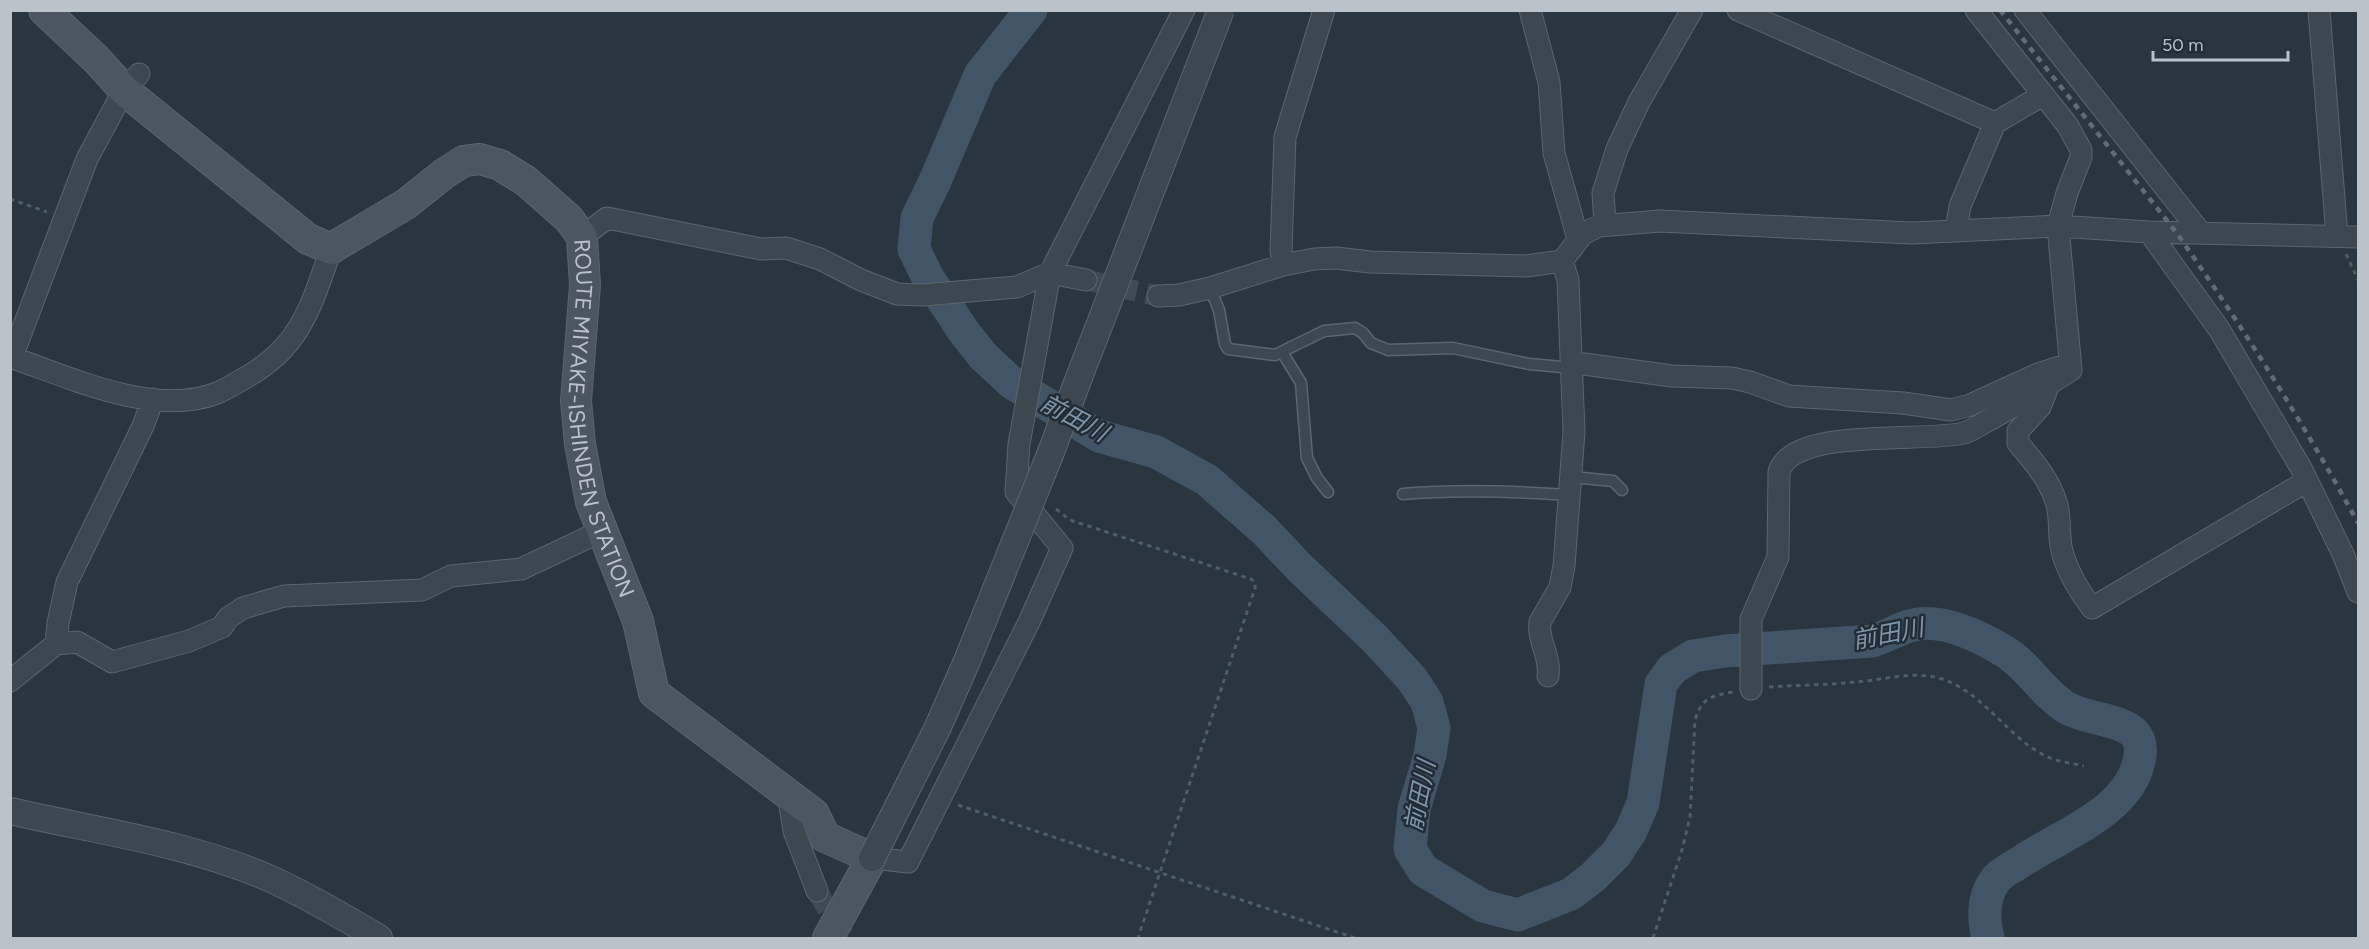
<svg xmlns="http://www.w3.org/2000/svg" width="2369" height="949" viewBox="0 0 2369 949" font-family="Figtree,'Noto Sans JP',sans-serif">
  <rect width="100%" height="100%" fill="#29353f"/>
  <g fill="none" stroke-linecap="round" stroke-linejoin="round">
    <path stroke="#415567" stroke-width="33" d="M1031,10L980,75L935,181L917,218L914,249L927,276L964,332L983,356L1012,383L1099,436L1156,452L1207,480L1264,530L1300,568L1374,638L1412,679L1427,702L1434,728L1430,755L1414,809L1410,849L1423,870L1483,906L1518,915L1571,894L1593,877L1616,854L1631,831L1643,803L1661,684L1672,669L1693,656L1725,651L1872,641C1885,637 1897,630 1909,626C1940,616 1979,636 2004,651C2029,666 2042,693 2067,708C2085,719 2122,719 2135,734C2140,740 2141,748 2140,755C2134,811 2059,835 2019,863C2012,867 2003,872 1997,878C1982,896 1983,918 1988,938"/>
    <path stroke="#3f4a54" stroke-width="21" stroke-dasharray="21 10" stroke-linecap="butt" d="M1086,280L1158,296
      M817,891L845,938"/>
    <defs>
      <path id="service" d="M1210,288L1219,310L1225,344L1228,349L1275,355L1324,331L1355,328L1363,333L1371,343L1388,350L1453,348L1529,364L1573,368
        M1282,352L1301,383L1307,458L1317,478L1328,492
        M1572,477L1613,481L1622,490
        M1403,494C1458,489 1513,491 1569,495"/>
      <path id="minor" d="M1530,10L1549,82L1554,153L1578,239
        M1738,10L1995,123
        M2025,10L2201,233
        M2319,10L2337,236
        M1605,225L1603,193L1617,149L1639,102L1692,10
        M1956,230L1960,206L1995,123L2043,95
        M2149,232L2219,329L2301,468L2343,554L2358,592
        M582,237L607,218L761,249L786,248L820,259L861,280L897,294L922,295L1017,287L1050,273L1086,280
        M1283,265L1281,251L1285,137L1324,10
        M1158,296L1179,295L1210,288L1283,265L1314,259L1336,258L1370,262L1526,266L1562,261L1583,234L1599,226L1660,221L1912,233L2058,226L2149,232L2358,237
        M10,357C70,377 154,418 217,393C227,389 236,383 245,378C266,366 286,349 298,329C313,305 322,275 331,249
        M12,357L87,159L124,90L139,74
        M1573,365L1584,364L1672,376L1732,378L1750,382L1789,396L1903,403L1951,410L1970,405L2038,374L2060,367
        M2049,384L2040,407L2018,431V443C2034,462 2050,480 2057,505C2061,520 2058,536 2062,551C2067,571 2080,593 2092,608L2307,481
        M56,644L77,642L112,662L189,641L222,627L228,618L243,608L284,596L422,590L451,576L521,569L604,530
        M1548,676C1551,656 1537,640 1540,622L1560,587L1564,566L1574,432L1568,280L1562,261
        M10,681L56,644L58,623L67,582L143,426L153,399
        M1751,689V619L1778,557L1779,472C1792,426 1927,443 1964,433C1973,430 1981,424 1989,420C2017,405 2044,387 2071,370L2058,226L2067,193L2081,157V150L2068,126L1976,10
        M788,793L794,831L817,891
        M872,858L908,862L1029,622L1062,548L1016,492L1019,444L1050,273L1184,10"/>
      <path id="tertiary" d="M1051,452L1080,375
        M10,811C97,831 189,843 271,879C308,896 344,917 379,938"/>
      <g id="secondary">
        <path id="s1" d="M44,10L97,60L124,90L308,239L331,249L337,245L406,204L445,173L464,161L480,159L500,165L526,181L569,219L582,237L585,285L576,401L580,444L591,502L638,621L654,693L805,807L814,814L825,837L872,858L828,938"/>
      </g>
    </defs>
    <use href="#service" stroke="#5b656d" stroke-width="13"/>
    <use href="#minor" stroke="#5b656d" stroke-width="23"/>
    <use href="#tertiary" stroke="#5b656d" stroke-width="28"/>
    <use href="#secondary" stroke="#5b656d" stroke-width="32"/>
    <path stroke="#4d6061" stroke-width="3" stroke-dasharray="4.5 4.5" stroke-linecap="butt" d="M10,199L47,212
      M2346,254L2358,280
      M1056,509L1070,520L1251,579L1255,582V588L1138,938
      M1769,687C1798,685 1827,685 1856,682C1883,680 1915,670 1942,679C1986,694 2008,739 2048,757C2058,762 2073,763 2084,766
      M958,805L1355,938
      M1653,938L1682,850L1690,817L1695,720C1702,698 1710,696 1733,692"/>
    <use href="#service" stroke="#3d474f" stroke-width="10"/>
    <use href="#minor" stroke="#3d474f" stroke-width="21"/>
    <use href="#tertiary" stroke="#3d474f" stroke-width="26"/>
    <use href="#secondary" stroke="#4c5662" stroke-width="30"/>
    <path stroke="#606b76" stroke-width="4.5" stroke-dasharray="6 6" stroke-linecap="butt" d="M2000,10L2176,232C2242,326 2303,422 2358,523"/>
    <defs>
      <path id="tertiary-bridge" d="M1080,375L1221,10
        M872,858L937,729L967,661L1051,452"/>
    </defs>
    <use href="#tertiary-bridge" stroke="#5b656d" stroke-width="28" stroke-linecap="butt"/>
    <use href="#tertiary-bridge" stroke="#3d474f" stroke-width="26"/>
  </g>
  <g text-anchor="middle" stroke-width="5" stroke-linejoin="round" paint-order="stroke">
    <g font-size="22" fill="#bac2ca" stroke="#222c35">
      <text dy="8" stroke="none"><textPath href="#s1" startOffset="867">ROUTE MIYAKE-ISHINDEN STATION</textPath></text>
    </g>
    <g font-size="24" font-style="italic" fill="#7e96aa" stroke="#222c35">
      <text transform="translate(1074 418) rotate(28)" y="8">前田川</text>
      <text transform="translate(1888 634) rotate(-11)" y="8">前田川</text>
      <text transform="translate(1420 796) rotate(-79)" y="8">前田川</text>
    </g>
  </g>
  <rect width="2369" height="949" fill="none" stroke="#bac2ca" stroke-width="24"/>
  <path d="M2153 51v9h135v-9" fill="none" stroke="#bac2ca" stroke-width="3"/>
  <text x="2162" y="51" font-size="18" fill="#bac2ca" stroke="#222c35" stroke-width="4.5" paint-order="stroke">50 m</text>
</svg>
